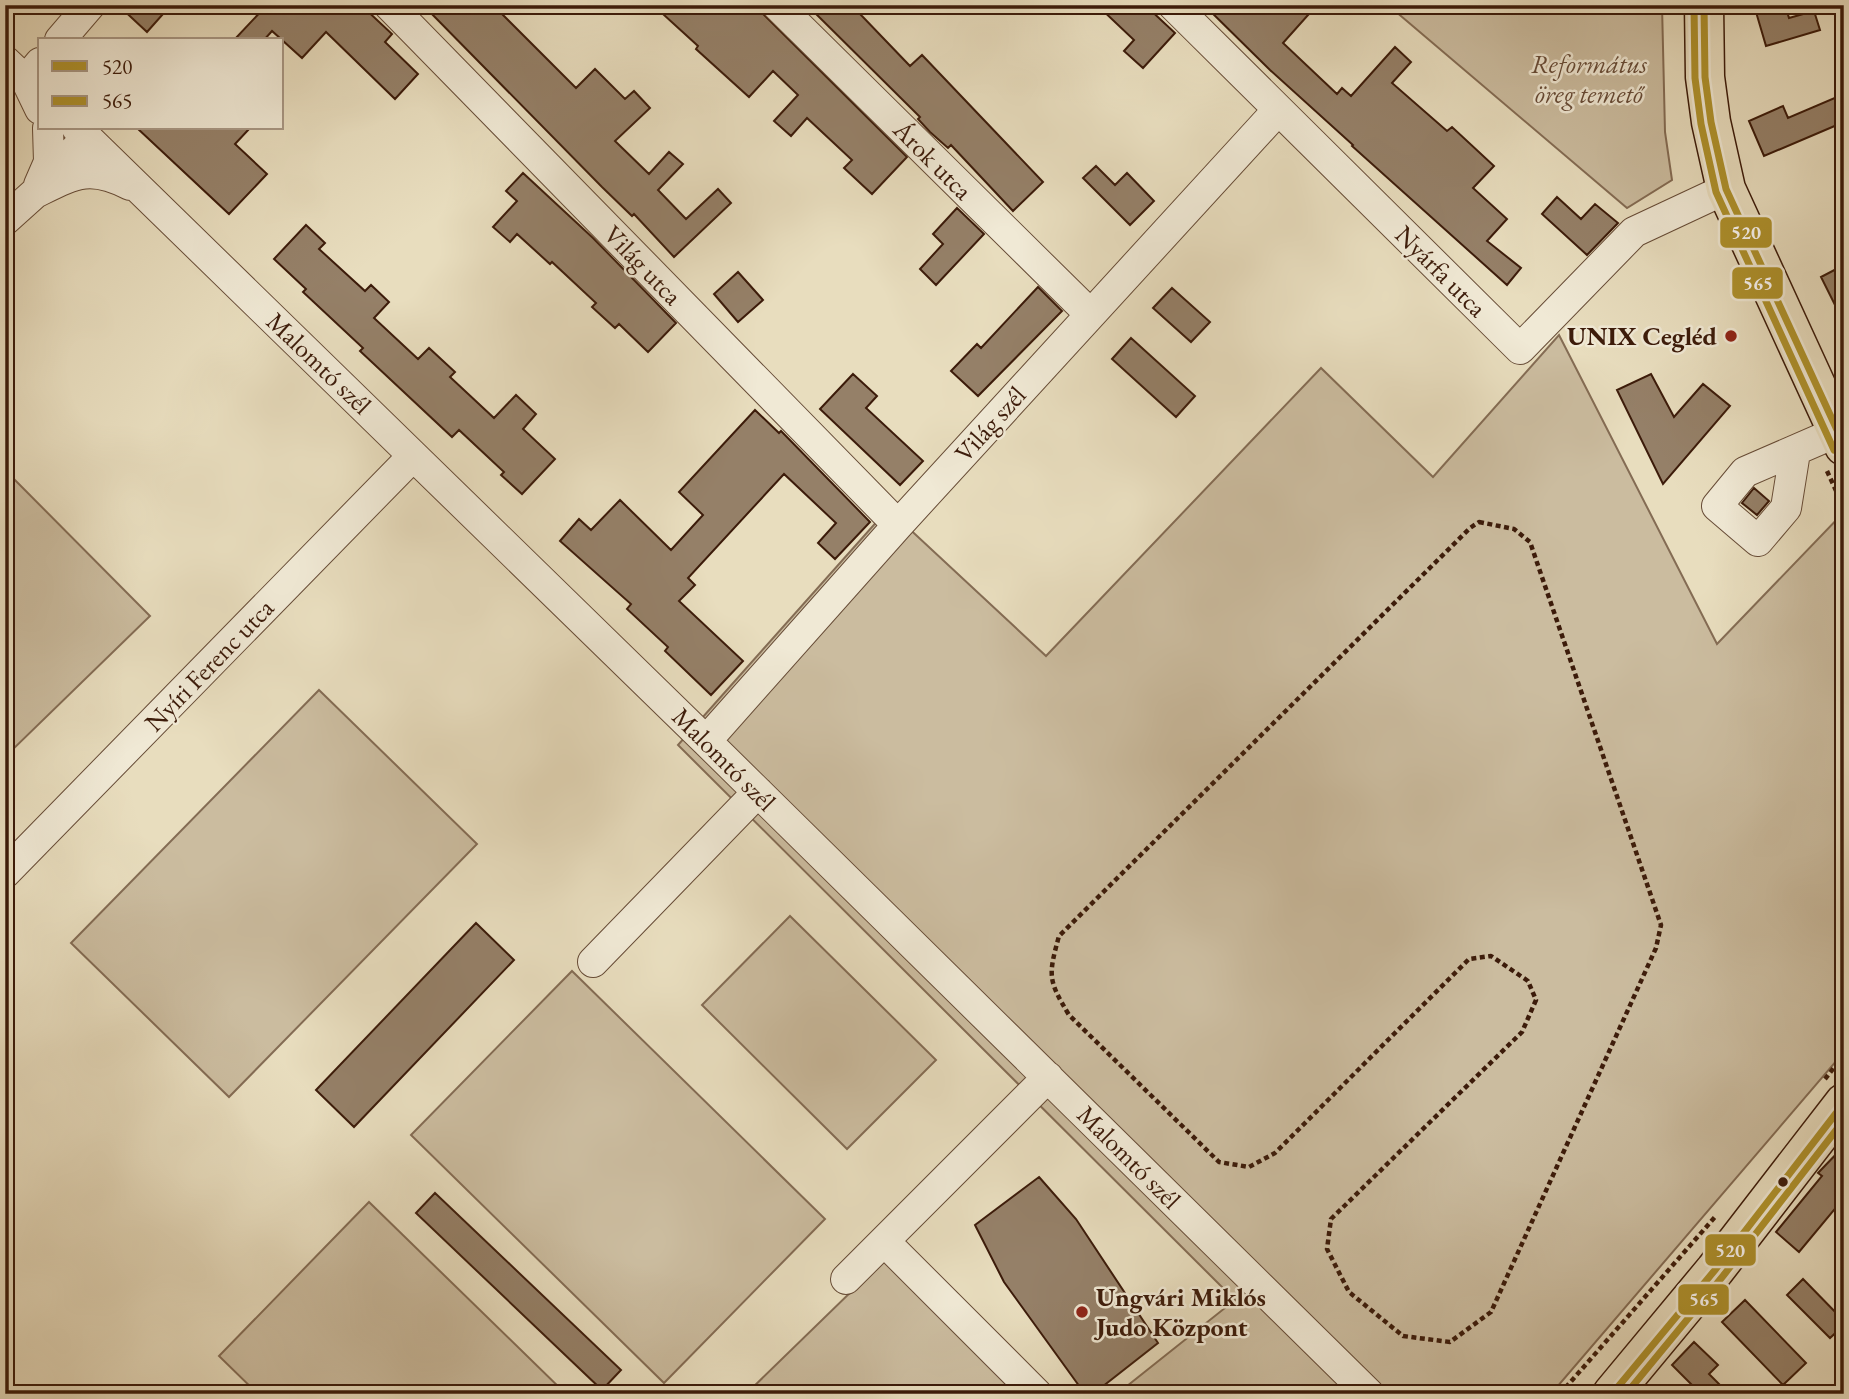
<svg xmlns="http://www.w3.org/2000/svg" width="1849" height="1399" viewBox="0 0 1849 1399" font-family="'EB Garamond',serif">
  <rect width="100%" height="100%" fill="#e8ddbe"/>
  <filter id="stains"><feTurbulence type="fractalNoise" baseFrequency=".00286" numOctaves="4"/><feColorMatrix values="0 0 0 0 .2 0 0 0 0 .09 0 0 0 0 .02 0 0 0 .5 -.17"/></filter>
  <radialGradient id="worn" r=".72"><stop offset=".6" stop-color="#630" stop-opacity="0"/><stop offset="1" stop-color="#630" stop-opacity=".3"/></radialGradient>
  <path fill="#cbbc9f" stroke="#846c54" stroke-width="2" d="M1388,5H1662L1665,132L1672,180L1627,208Z
    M1559,335L1717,644L1844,512V1052L1551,1394H1117L1235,1300L678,745L888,509L1046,656L1321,368L1433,477Z
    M5,470L150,616L5,757Z
    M319,690L477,844L229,1097L71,943Z
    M790,916L936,1060L847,1149L702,1005Z
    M572,971L825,1219L664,1383L411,1135Z
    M369,1202L566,1394H258L219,1356Z
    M894,1250L1037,1394H746Z"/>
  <path fill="#958068" stroke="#3c1b0a" stroke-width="2" d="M118,5H171L147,32Z
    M267,5H361L392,34L385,42L418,74L395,99L326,32L302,58L272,31L264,40H234Z
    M423,5H493L576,88L595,69L625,99L634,91L650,108L615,141L649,174L669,152L683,164L658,190L686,219L718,189L731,203L674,257L634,214L632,216L602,187Z
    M673,5H754L907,157L872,194L844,168L852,160L807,118L791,136L774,121L798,95L773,71L749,97L696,49L698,46L664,15Z
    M807,5H871L861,15L910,66L922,55L1043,182L1013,211L951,145L948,148L930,132L918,119L920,117Z
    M1097,5H1145L1175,33L1143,68L1124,51L1134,40Z
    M1204,5H1317L1283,43L1337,94L1342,88L1351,96L1395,47L1411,62L1392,83L1447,131L1452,127L1494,166L1473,188L1507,219L1487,241L1521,268L1507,285L1352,146L1353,145L1270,70Z
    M1777,5H1785L1789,18L1814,11L1820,30L1766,46L1756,12Z
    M1844,94V122L1764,156L1749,121L1783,106L1788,118Z
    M137,128H250L235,144L267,174L229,214Z
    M1096,166L1115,185L1127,173L1154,201L1130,225L1083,178Z
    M523,173L593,238L676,323L648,352L619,324L615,328L592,307L596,303L552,262L550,264L517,234L510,242L493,227L517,201L506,191Z
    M1557,197L1581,219L1595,204L1618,223L1587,255L1542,214Z
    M957,208L984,234L936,285L920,269L943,244L933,234Z
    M306,225L325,243L319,249L365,291L371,285L389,302L374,318L418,359L429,348L455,372L450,377L494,418L516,395L536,414L523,429L555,459L522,494L501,475L504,472L459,430L452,437L360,351L363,348L303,292L306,289L274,259Z
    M1844,265V323L1821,277Z
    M738,272L763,300L738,322L714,294Z
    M1038,287L1062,311L978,396L951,371L977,344L981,348Z
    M1172,288L1210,322L1191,342L1153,308Z
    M1131,338L1195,396L1176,417L1112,359Z
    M853,374L877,396L866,408L923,461L900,485L820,409Z
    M1651,374L1674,417L1703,384L1730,406L1663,484L1617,390Z
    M755,410L779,433L781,431L870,522L835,559L818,543L836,523L784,474L688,578L695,585L679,601L743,661L711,695L665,651L668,647L627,609L631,604L560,541L579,519L591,530L620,500L671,550L703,515L679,492Z
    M1754,488L1769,501L1757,515L1742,503Z
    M476,923L514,960L354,1127L316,1090Z
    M1844,1146V1198L1799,1252L1776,1232L1822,1176L1818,1173Z
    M1039,1177L1076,1219L1158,1343L1093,1394H1085L1004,1282L975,1225Z
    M435,1193L621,1370L602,1390L416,1213Z
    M1803,1279L1844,1321V1325L1830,1338L1787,1295Z
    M1745,1300L1806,1363L1783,1385L1722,1322Z
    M1694,1342L1718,1365L1709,1374L1729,1394H1701L1672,1365Z"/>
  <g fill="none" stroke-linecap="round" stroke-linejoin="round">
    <defs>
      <path id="minor" d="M389,5L898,525
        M777,5L1090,314
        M1173,5L1520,349L1634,232L1726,189
        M60,40L90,5
        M5,61L40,94
        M40,63L26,80L40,109
        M77,128L706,741L1369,1394
        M39,185L49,162L48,128
        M35,193C74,174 89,164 130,185
        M5,220L35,193L87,137
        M1795,452L1786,508L1758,541L1717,506L1745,472L1837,432
        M706,741L898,525L1278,110
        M5,873L413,456
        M593,962L758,792
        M884,1241L1037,1394
        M846,1279L1048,1077"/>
      <path id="major" d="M1704,5L1705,77L1711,122L1726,189L1844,446
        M1612,1394L1715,1270L1844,1103"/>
    </defs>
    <use href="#minor" stroke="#674c37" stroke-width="32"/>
    <use href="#major" stroke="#3c1b0a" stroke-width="41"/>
    <path stroke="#3c1b0a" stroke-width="4.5" stroke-dasharray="5 3.5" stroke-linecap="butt" d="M1827,471L1844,508
      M1479,522L1514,529L1530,542L1661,925L1656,948L1491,1312L1450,1342L1403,1336L1349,1292L1327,1249L1331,1219L1522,1032L1536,1000L1528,981L1491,956L1469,959L1275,1153L1249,1167L1219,1162L1069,1015C1048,980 1048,976 1059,936L1470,528Z
      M1825,1079L1844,1055
      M1560,1394L1715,1217"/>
    <use href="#minor" stroke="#f0e9d5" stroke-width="30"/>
    <use href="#major" stroke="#e8ddbe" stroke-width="38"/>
    <defs>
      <path id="bus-1" d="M1704,5L1705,77L1711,122L1726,189L1844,445
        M1612,1394L1715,1270L1844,1103"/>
      <path id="bus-2" d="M1694,5L1695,78L1701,124L1716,192L1834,450
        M1626,1394L1723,1276L1844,1120"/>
    </defs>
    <use href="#bus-1" stroke="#f0e9d5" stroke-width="12"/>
    <use href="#bus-2" stroke="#f0e9d5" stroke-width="12"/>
    <use href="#bus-1" stroke="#af922c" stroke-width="7"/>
    <use href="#bus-2" stroke="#af922c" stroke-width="7"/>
  </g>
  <g fill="#8f2418" stroke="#f0e9d5" stroke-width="2.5">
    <circle cx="1731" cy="336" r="7"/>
    <circle cx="1082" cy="1312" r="7"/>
  </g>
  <circle fill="#3c1b0a" stroke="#f0e9d5" stroke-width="2.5" cx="1783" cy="1182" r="6"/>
  <g text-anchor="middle" stroke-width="5" stroke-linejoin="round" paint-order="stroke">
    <g font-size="26" font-style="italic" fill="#674b37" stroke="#f0e9d5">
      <text x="1589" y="73">Református<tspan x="1589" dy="30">öreg temető</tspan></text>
    </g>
    <g font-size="26" fill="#3c1b0a" stroke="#f0e9d5">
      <text transform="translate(933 160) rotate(45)" y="9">Árok utca</text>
      <text transform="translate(643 265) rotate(46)" y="9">Világ utca</text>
      <text transform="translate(1441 271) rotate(45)" y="9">Nyárfa utca</text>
      <text transform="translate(319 363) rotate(44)" y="9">Malomtó szél</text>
      <text transform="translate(990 424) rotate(-48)" y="9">Világ szél</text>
      <text transform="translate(209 665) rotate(-46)" y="9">Nyíri Ferenc utca</text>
      <text transform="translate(724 759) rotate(45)" y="9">Malomtó szél</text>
      <text transform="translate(1129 1157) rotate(45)" y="9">Malomtó szél</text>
    </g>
    <g font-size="26" font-weight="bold" fill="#3c1b0a" stroke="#f0e9d5" text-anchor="end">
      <text x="1717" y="345">UNIX Cegléd</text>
      <text x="1096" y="1306" text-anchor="start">Ungvári Miklós<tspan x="1096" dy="30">Judo Központ</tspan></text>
    </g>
  </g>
  <g stroke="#f0e9d5" stroke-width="2.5">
    <rect x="1719" y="216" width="54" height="33" rx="7" fill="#af922c"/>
    <rect x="1731" y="266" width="53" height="34" rx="7" fill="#af922c"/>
    <rect x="1704" y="1233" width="53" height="34" rx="7" fill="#af922c"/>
    <rect x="1677" y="1283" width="53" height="33" rx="7" fill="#af922c"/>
  </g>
  <g font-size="19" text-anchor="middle" font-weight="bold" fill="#fff">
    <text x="1746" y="239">520</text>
    <text x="1758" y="290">565</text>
    <text x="1730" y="1257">520</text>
    <text x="1704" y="1306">565</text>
  </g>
  <rect width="1849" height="1399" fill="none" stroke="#e8ddbe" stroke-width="28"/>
  <rect x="7" y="7" width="1835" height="1385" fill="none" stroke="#3c1b0a" stroke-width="3.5"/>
  <rect x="14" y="14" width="1821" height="1371" fill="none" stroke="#3c1b0a" stroke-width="2"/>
  <rect x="38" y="38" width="245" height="91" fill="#f0e9d5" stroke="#a89784" stroke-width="2"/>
  <rect x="52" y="61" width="35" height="10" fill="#af922c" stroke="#a89784" stroke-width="2"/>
  <text x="102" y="74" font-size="21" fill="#3c1b0a">520</text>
  <rect x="52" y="96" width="35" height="10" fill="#af922c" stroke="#a89784" stroke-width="2"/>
  <text x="102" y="108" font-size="21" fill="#3c1b0a">565</text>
  <rect width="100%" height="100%" filter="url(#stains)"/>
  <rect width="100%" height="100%" fill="url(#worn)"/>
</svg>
